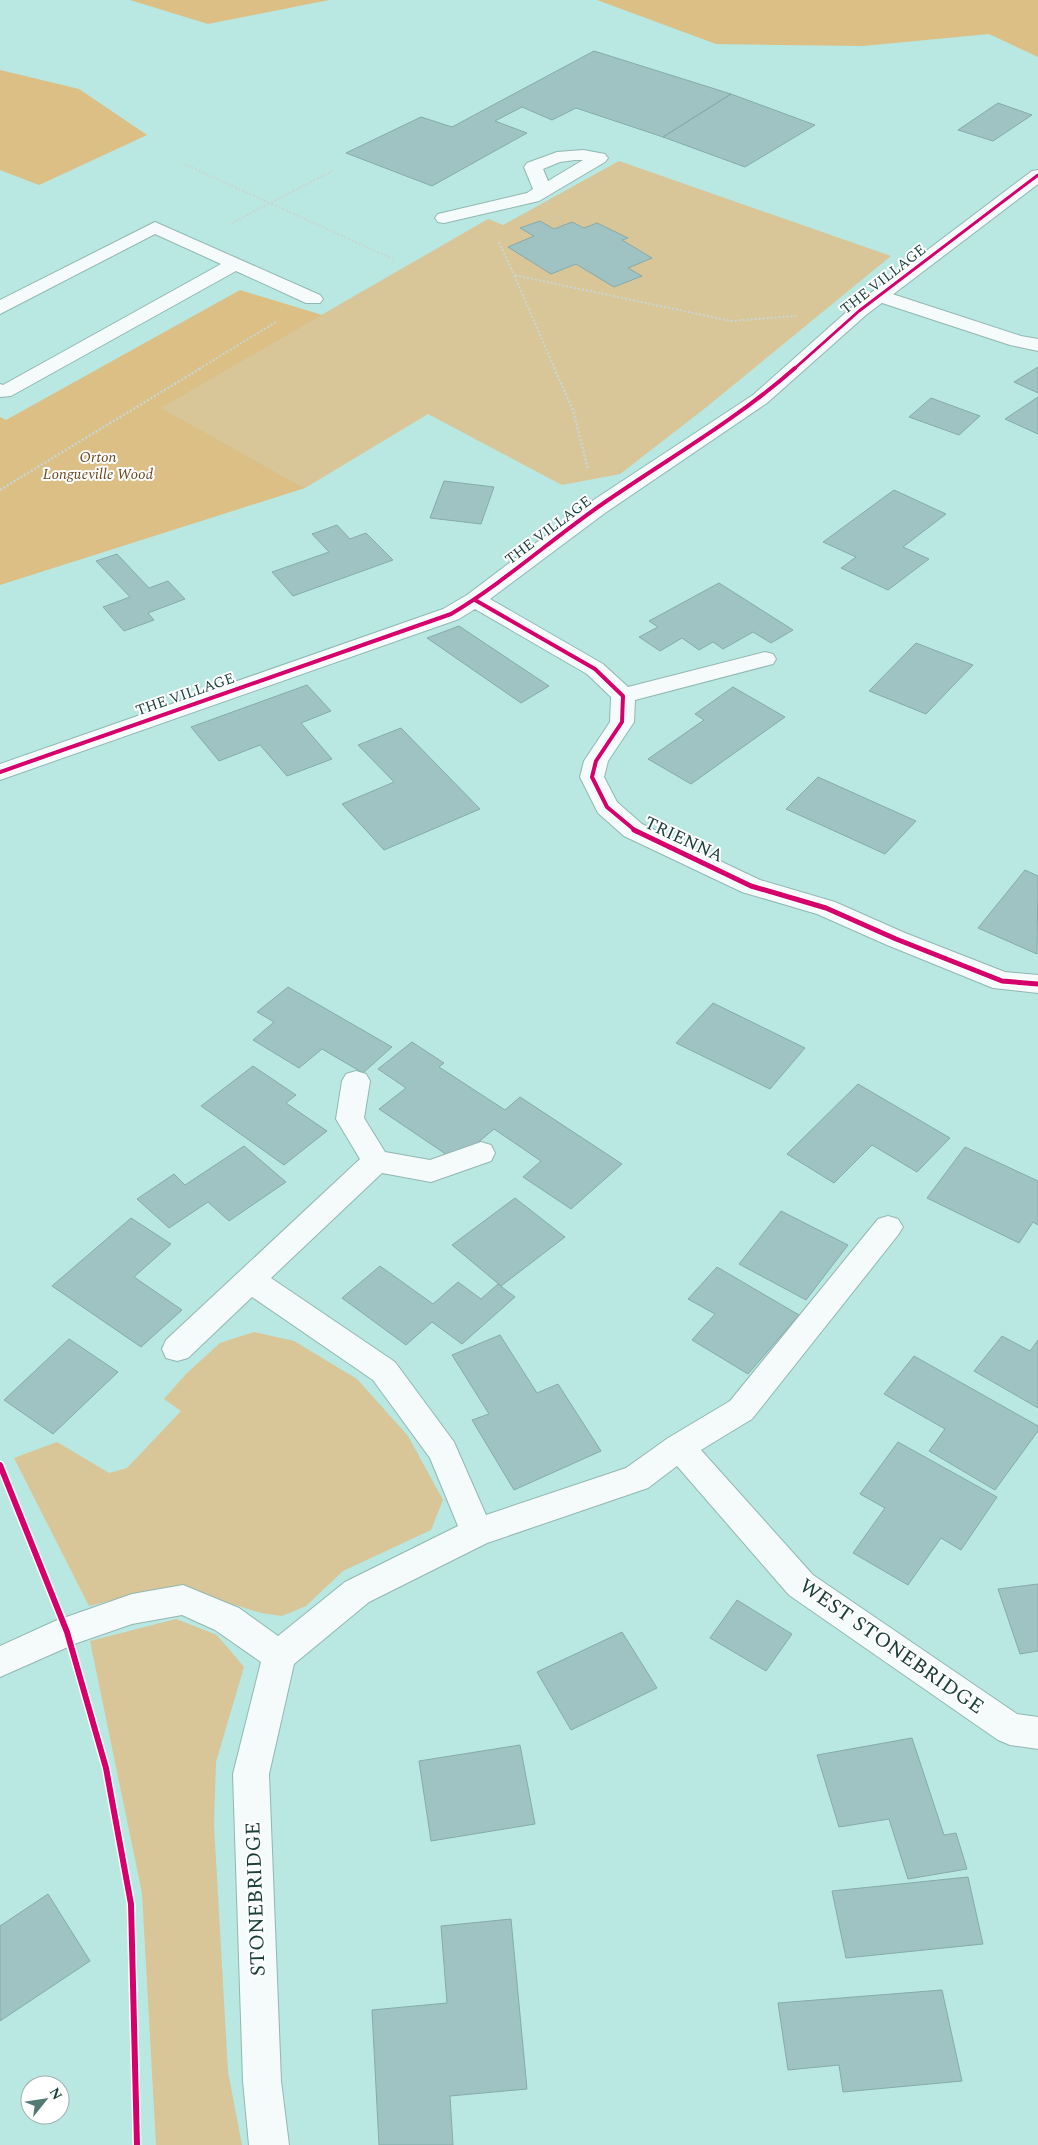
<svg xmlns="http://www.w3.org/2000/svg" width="1038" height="2145" viewBox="0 0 1038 2145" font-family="Spectral,serif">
  <rect width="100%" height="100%" fill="#b9e7e1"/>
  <path fill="#d8c598" d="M619,161L891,256L704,409L620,474L562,485L428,414L305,488L160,408L488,219L503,225Z
    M254,1332L294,1341L357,1379L408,1436L443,1500L431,1530L343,1571L306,1606L282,1616L261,1613L175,1586L89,1606L14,1458L57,1442L109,1473L127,1468L181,1411L164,1399L186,1374L220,1343Z
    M176,1619L217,1635L244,1667L216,1762L214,1825L228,2072L242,2145H156L142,1893L90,1641Z"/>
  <path fill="#dbbf85" d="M130,0H329L208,24Z
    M597,0H1038V57L989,34L863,46L716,44Z
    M0,70L79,89L147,135L39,185L0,170Z
    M240,290L322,315L161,408L305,488L0,585V417L6,420Z"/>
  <path fill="#9ec3c2" stroke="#85abaa" d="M594,51L731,94L663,137L576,108L552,120L522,107L495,121L527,133L432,186L346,153L421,117L452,127Z
    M731,94L815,125L745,167L663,137Z
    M998,103L1032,115L993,141L958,130Z
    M540,221L554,229L572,222L584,228L597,223L628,238L622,240L652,258L628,268L642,276L614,287L576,264L551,274L508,247L534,236L520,228Z
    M1038,367V393L1014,382Z
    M1038,397V434L1005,419Z
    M931,398L980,416L959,435L909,417Z
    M444,481L494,487L481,524L430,518Z
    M894,490L946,514L903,547L929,559L888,590L841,568L856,557L823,542Z
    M337,525L350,539L366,533L393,560L293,596L272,572L329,552L312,534Z
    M117,554L149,588L168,581L185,599L148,613L154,620L124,631L103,607L130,597L96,561Z
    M719,583L793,630L771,643L753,632L723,649L713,642L699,650L682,638L660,651L639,637L658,627L649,621Z
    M459,626L549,686L521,703L427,638Z
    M916,643L973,665L926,714L869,691Z
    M307,685L331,711L301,723L332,759L287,776L260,745L219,761L191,727Z
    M733,687L785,717L691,784L648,759L704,720L695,714Z
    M401,728L480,809L384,850L342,804L394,782L358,745Z
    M818,777L916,821L885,854L786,809Z
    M1025,870L1038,876L1037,954L978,928Z
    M288,987L392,1047L363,1073L322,1049L299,1068L253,1040L274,1022L257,1012Z
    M713,1003L805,1048L770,1089L676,1043Z
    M412,1042L444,1063L439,1067L505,1110L520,1097L622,1164L571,1209L523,1177L541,1161L494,1129L456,1161L379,1109L406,1088L378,1069Z
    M253,1066L296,1095L286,1103L327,1131L284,1165L201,1106Z
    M858,1084L950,1138L917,1172L872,1145L834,1183L787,1154Z
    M244,1146L286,1182L229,1221L208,1202L169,1228L137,1199L174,1174L185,1185Z
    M965,1147L1038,1181V1225L1033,1222L1019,1243L927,1198Z
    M515,1198L565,1237L501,1286L452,1245Z
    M781,1211L848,1245L806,1300L739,1264Z
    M131,1218L171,1244L134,1277L182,1310L141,1347L52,1286Z
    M380,1266L433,1304L458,1282L481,1299L498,1284L515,1297L462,1344L432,1322L406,1345L342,1298Z
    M717,1267L799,1315L748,1374L692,1340L715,1314L688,1299Z
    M500,1335L537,1393L558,1384L601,1451L514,1490L472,1420L489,1414L452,1355Z
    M1002,1336L1030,1351L1038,1340V1408L974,1371Z
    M69,1339L118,1372L53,1434L4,1400Z
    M914,1356L1038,1426V1431L995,1490L929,1451L945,1429L884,1394Z
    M898,1442L997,1497L961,1550L941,1538L908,1585L853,1553L885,1508L860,1494Z
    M1038,1584V1651L1020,1654L998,1589Z
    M737,1600L792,1634L766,1671L710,1638Z
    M622,1632L657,1688L571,1730L537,1672Z
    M912,1738L944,1835L956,1833L967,1869L908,1879L889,1819L839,1827L817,1755Z
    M520,1745L535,1824L431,1841L419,1761Z
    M968,1877L983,1944L846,1958L832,1891Z
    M48,1894L90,1961L0,2021V1926Z
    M511,1919L527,2089L450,2096L453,2145H379L372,2010L447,2003L441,1926Z
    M942,1990L962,2081L843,2092L839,2065L788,2070L778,2003Z"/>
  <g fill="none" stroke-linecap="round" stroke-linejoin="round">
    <defs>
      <path id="lane" d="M583,150L605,154L608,158L605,162L539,201L444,223L438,222L435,218L438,214L527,193L533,189L524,167L527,163L557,152ZM575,160H583L548,181L543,169L560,162Z
        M155,222L320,295L323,299L320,303H306L236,271L11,396L0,397V384L3,385L221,264L155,234L0,314V300Z
        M880,290L1021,336L1038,339V351L1010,345L873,300L871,296L873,292Z"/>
      <path id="street" d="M1038,170V184L866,315L767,403L605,513L490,599L603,664L628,687L765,652L773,654L776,659L773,664L635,700L634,722L608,761L604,777L617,802L642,824L760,880L835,902L905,933L1005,972L1038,975V993L993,988L887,945L817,914L742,892L624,836L598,813L580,777L584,761L610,722L611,697L587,674L475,609L459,619L0,780V764L443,609L467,595L589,503L753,395L852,307L1032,171Z
        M356,1071L366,1074L370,1081L364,1118L385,1152L430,1160L481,1142L491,1145L495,1153L491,1161L431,1182L382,1173L271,1278L395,1362L454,1442L486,1515L626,1468L668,1438L730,1401L878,1219L888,1216L898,1219L903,1227L898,1235L752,1419L701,1450L813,1575L1017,1714L1038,1717V1749L1010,1745L998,1740L789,1595L677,1466L648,1488L487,1543L369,1602L294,1664L269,1774L281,2081L289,2145H249L243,2081L233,1774L261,1662L215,1630L182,1615L132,1624L77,1643L0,1677V1646L55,1621L132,1594L183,1585L239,1608L278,1636L345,1582L458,1526L430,1458L373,1380L252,1297L188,1358L177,1361L166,1358L162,1349L166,1340L360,1159L336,1119L342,1081L346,1074Z"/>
    </defs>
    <use href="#lane" stroke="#92b7b2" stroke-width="2"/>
    <use href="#street" stroke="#92b7b2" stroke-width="2"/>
    <path stroke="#c8d6d4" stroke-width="2" stroke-dasharray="2 2" stroke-linecap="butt" d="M184,164L393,259
      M232,223L334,170
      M499,242L514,275
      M199,369L276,322
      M555,369L514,275L731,321L796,316"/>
    <path stroke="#c8d6d4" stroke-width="2.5" stroke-dasharray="2 2" stroke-linecap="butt" d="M554,368L573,410L588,470
      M0,490L201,368"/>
    <use href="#lane" fill="#f4fbfa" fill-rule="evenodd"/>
    <use href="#street" fill="#f4fbfa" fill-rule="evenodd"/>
    <defs>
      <path id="cycleway-far3" d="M794,369L859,311L1038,175"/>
      <path id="cycleway-far2" d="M475,600L595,669L623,696L622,722L596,761L592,777L607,807L637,832
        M0,772L451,614C503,583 548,542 598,507C664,461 735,421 795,368"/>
      <path id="cycleway-far1" d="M634,830L751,886L826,908L896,939L1002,981L1038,984"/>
      <path id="cycleway" d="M0,1465L67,1632L106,1768L131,1904L137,2145"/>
    </defs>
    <use href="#cycleway-far3" stroke="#fff" stroke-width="5"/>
    <use href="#cycleway-far2" stroke="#fff" stroke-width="6"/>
    <use href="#cycleway-far1" stroke="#fff" stroke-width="8"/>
    <use href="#cycleway" stroke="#fff" stroke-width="9"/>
    <use href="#cycleway-far3" stroke="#d6006c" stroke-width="3"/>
    <use href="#cycleway-far2" stroke="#d6006c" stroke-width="4"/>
    <use href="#cycleway-far1" stroke="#d6006c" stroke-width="5"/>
    <use href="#cycleway" stroke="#d6006c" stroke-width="6"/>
  </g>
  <g text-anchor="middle" stroke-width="4" stroke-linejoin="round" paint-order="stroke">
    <g font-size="15" fill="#1a3e39" stroke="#fff">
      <text transform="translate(883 279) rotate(-38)" y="5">THE VILLAGE</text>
      <text transform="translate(548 530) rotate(-37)" y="5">THE VILLAGE</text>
      <text transform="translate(185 694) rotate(-19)" y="5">THE VILLAGE</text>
    </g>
    <g font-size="15" font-style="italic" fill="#6b4721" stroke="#fff">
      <text x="98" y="462">Orton<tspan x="98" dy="17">Longueville Wood</tspan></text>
    </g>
    <g font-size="18" fill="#1a3e39" stroke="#fff">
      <text transform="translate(684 839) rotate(25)" y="6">TRIENNA</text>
    </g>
    <g font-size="21" fill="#1a3e39" stroke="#fff">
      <text transform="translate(892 1646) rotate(35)" y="7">WEST STONEBRIDGE</text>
      <text transform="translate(255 1899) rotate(-92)" y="7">STONEBRIDGE</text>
    </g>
  </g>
  <g transform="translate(45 2100) rotate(60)"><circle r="24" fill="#ffffff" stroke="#a3b2b0"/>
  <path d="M0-4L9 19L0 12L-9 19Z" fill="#527974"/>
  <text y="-8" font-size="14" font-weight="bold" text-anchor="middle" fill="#1a3e39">N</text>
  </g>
</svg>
